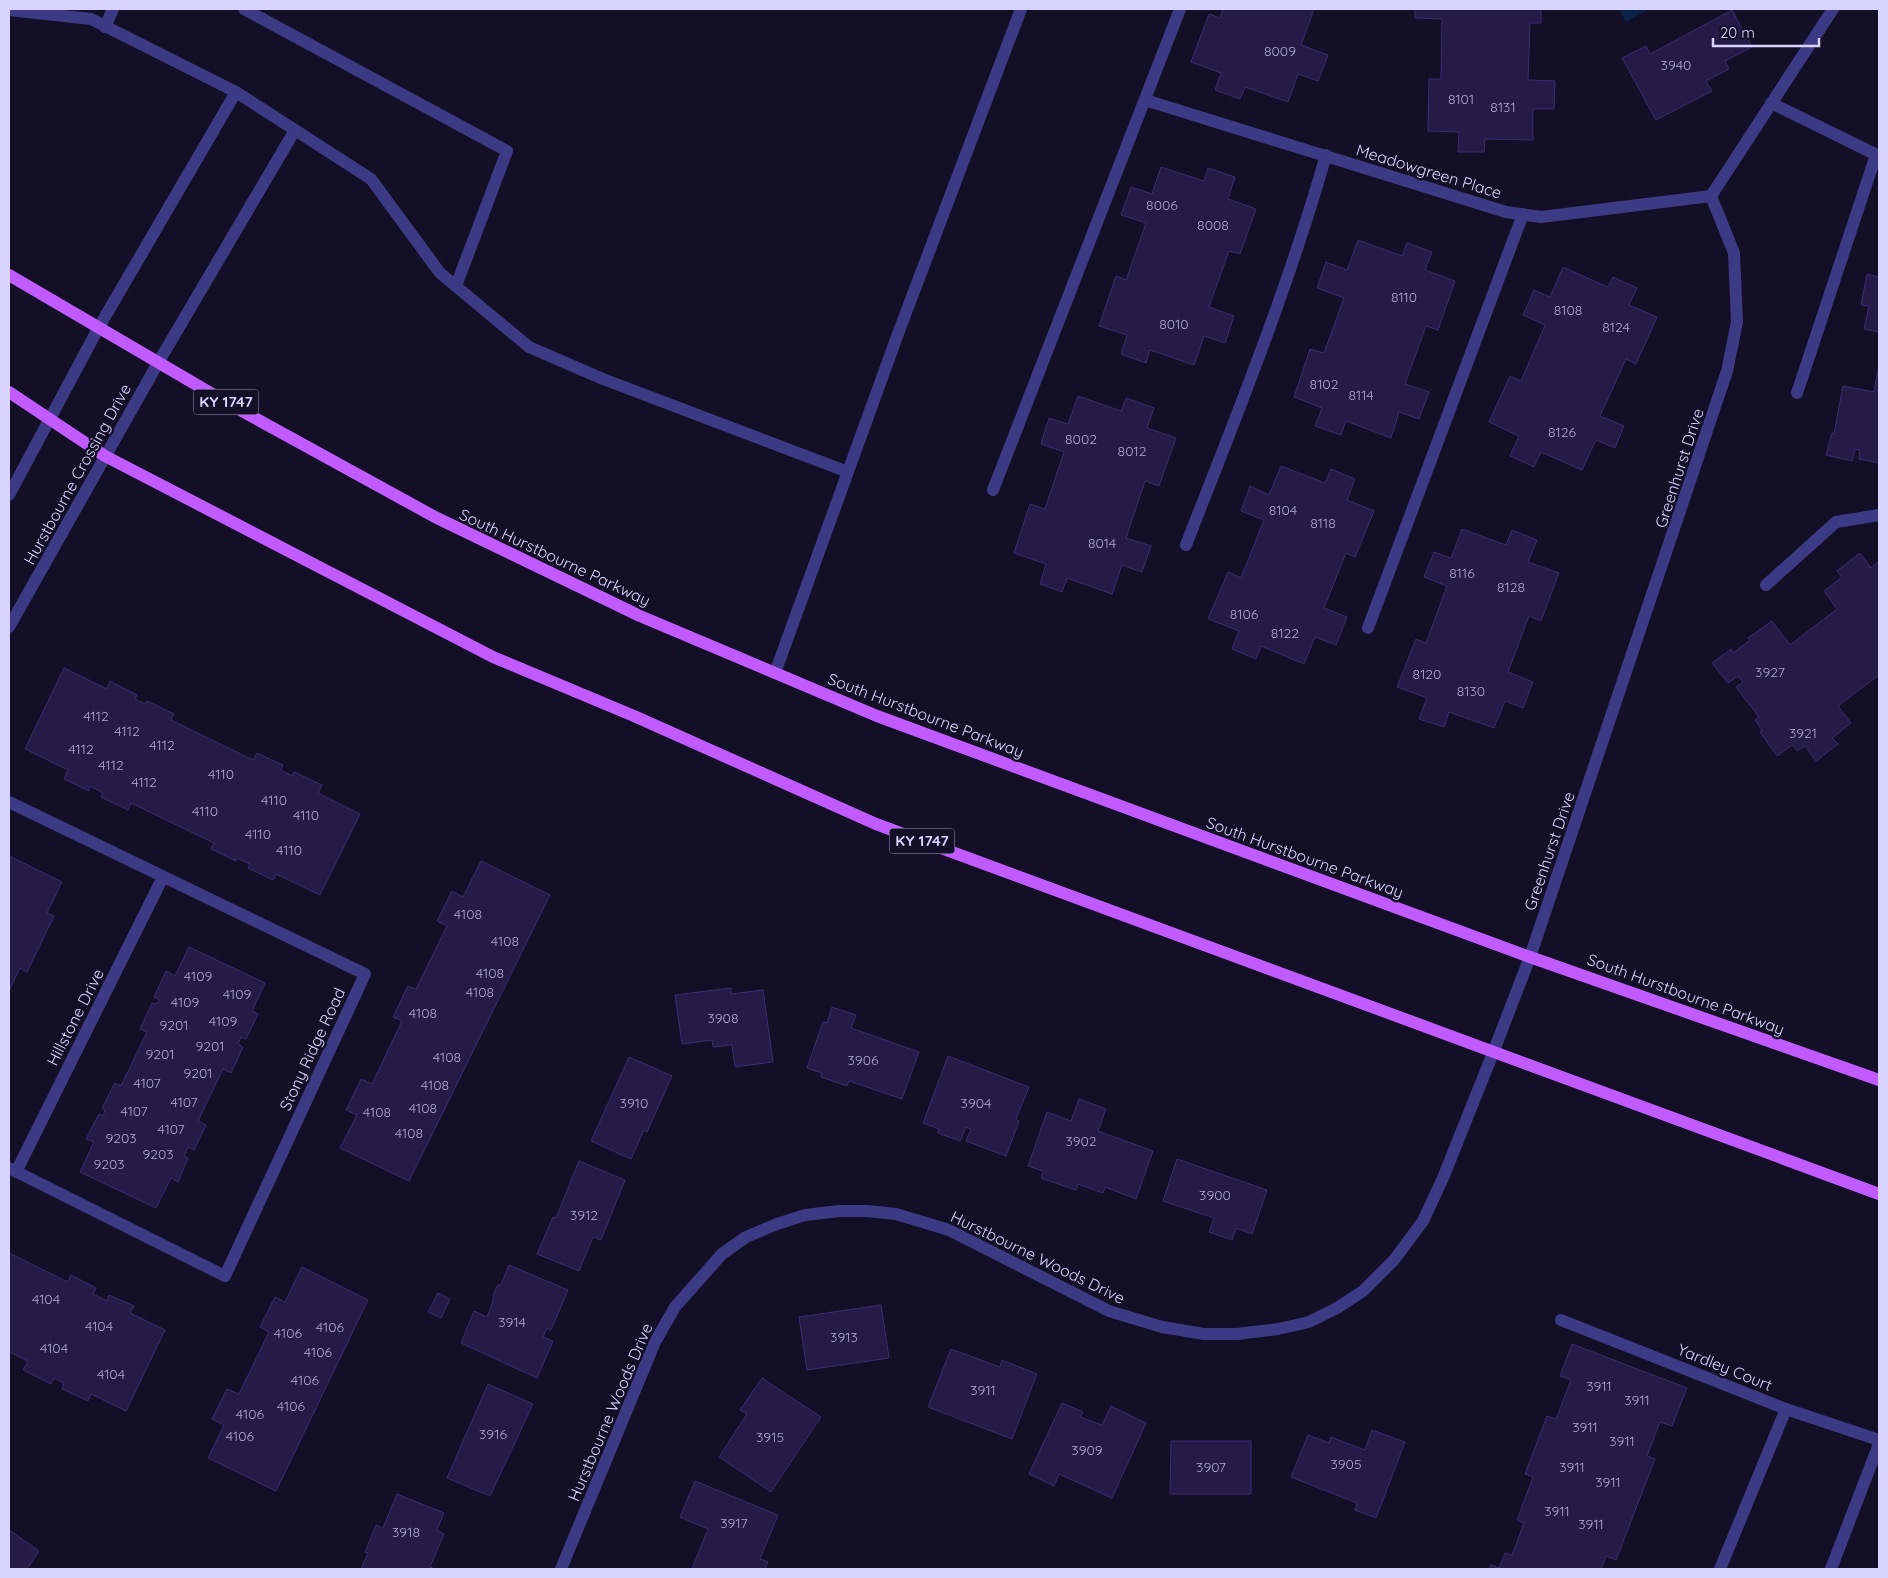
<svg xmlns="http://www.w3.org/2000/svg" width="1888" height="1578" viewBox="0 0 1888 1578" font-family="Quicksand,sans-serif">
  <rect width="100%" height="100%" fill="#130f26"/>
  <path fill="#0c2248" d="M1619,9H1649L1626,22Z"/>
  <path fill="#241b47" stroke="#3b2d73" d="M1223,9H1314L1301,45L1328,55L1318,81L1298,74L1288,102L1245,87L1240,99L1215,90L1221,73L1191,62L1209,14L1220,18Z
    M1415,9H1541V23H1530L1528,80L1555,81L1554,109H1533V140L1485,139L1484,152H1458L1459,132L1428,131L1429,79H1441L1442,19L1415,18Z
    M1732,10L1752,47L1725,61L1729,69L1706,81L1712,91L1656,120L1622,58L1646,46L1650,54Z
    M1161,167L1204,181L1208,168L1235,177L1228,199L1256,209L1240,254L1229,251L1209,307L1234,316L1225,343L1204,336L1194,365L1150,350L1146,363L1121,354L1127,335L1099,326L1116,276L1126,280L1146,223L1121,215L1131,187L1152,194Z
    M1358,240L1402,256L1407,243L1432,252L1425,270L1455,281L1438,330L1426,326L1405,384L1429,392L1419,419L1399,412L1391,438L1346,421L1341,435L1315,426L1322,408L1294,397L1310,349L1324,353L1344,298L1317,288L1326,262L1347,270Z
    M1563,267L1608,287L1613,277L1637,288L1629,305L1657,317L1636,364L1626,359L1600,416L1624,426L1615,448L1596,440L1582,470L1541,452L1534,467L1510,456L1519,436L1489,422L1510,376L1521,381L1545,325L1523,315L1534,290L1550,297Z
    M1867,274L1879,277V332L1864,329L1869,306L1861,305Z
    M1879,365V463L1859,459L1860,450L1855,449L1852,461L1826,455L1832,433L1834,434L1843,386L1874,392Z
    M1078,396L1121,411L1126,398L1154,408L1147,428L1176,438L1159,486L1145,481L1126,538L1151,546L1142,572L1122,565L1112,594L1067,578L1062,592L1040,584L1046,564L1014,553L1030,504L1045,509L1064,452L1041,444L1049,418L1068,424Z
    M1281,466L1325,483L1331,469L1355,479L1347,500L1374,511L1355,557L1346,553L1324,608L1347,617L1336,645L1315,637L1304,664L1261,646L1256,659L1232,649L1239,631L1208,619L1228,572L1241,578L1264,520L1241,511L1250,486L1269,495Z
    M1462,529L1506,545L1512,530L1537,540L1528,562L1559,573L1541,621L1529,616L1508,672L1533,682L1523,708L1505,701L1494,728L1449,712L1444,727L1419,719L1427,698L1397,687L1416,639L1426,643L1447,586L1424,577L1434,552L1451,558Z
    M1860,553L1871,568L1878,562L1879,564V675L1838,706L1851,723L1832,738L1838,744L1816,761L1805,746L1797,751L1792,745L1777,756L1760,732L1762,730L1755,720L1759,717L1736,687L1743,682L1738,676L1728,683L1712,663L1731,649L1733,653L1750,640L1748,638L1772,621L1790,645L1837,609L1824,591L1842,577L1837,571Z
    M64,668L107,689L110,681L137,695L135,699L145,704L147,701L174,714L171,720L253,760L257,753L283,765L281,770L292,776L294,772L322,785L318,793L360,814L320,895L276,874L273,880L248,868L250,864L236,858V861L211,849L214,843L131,803L128,810L101,797L103,793L90,786L89,791L64,779L68,770L25,749Z
    M9,856L62,882L47,913L54,916L27,972L20,968L9,991Z
    M481,861L550,895L409,1181L340,1148L357,1115L346,1110L361,1079L372,1084L402,1021L393,1017L408,986L416,989L447,926L437,921L452,891L463,897Z
    M189,947L265,983L252,1011L258,1014L246,1039L241,1037L238,1044L243,1047L231,1073L223,1069L198,1121L206,1125L194,1150L188,1147L184,1156L188,1158L178,1182L171,1178L156,1208L80,1172L94,1142L86,1139L99,1114L103,1116L105,1110L102,1108L115,1083L121,1086L147,1032L140,1029L152,1003L156,1004L159,1000L154,997L166,971L175,976Z
    M731,988V994L763,990L773,1062L735,1067L732,1045L713,1047L712,1040L682,1044L675,995Z
    M832,1007L856,1015L851,1028L919,1052L902,1099L849,1081L847,1086L821,1077L822,1073L807,1068L823,1022L827,1023Z
    M948,1056L1029,1087L1016,1119L1019,1121L1006,1156L966,1141L971,1129L966,1127L960,1141L938,1133L939,1129L923,1123Z
    M629,1057L672,1076L647,1132L644,1130L631,1159L591,1141Z
    M1079,1099L1106,1109L1098,1131L1153,1151L1136,1199L1105,1187L1103,1193L1078,1184L1076,1190L1041,1178L1043,1171L1028,1166L1047,1112L1071,1121Z
    M1177,1159L1267,1190L1252,1234L1236,1228L1232,1240L1209,1232L1214,1218L1163,1201Z
    M579,1161L625,1180L601,1240L593,1237L579,1271L537,1254L553,1217L556,1218Z
    M9,1253L68,1282L71,1275L96,1288L93,1294L107,1301L109,1295L134,1306L130,1313L165,1330L126,1411L91,1394L88,1401L62,1389L64,1383L54,1378L51,1384L23,1370L28,1361L9,1352Z
    M509,1265L568,1290L551,1330L547,1328L543,1337L553,1341L537,1378L461,1343L474,1311L487,1317L493,1301V1296L497,1286L501,1284Z
    M302,1267L368,1300L276,1491L208,1458L224,1425L212,1419L227,1389L239,1394L269,1332L260,1327L275,1297L285,1302Z
    M438,1293L450,1299L441,1318L428,1312Z
    M881,1305L889,1358L807,1370L799,1317Z
    M1572,1344L1687,1388L1672,1426L1660,1422L1647,1456L1655,1459L1616,1560L1606,1556L1601,1569H1489L1491,1565L1499,1568L1505,1553L1512,1555L1524,1523L1517,1520L1533,1477L1525,1474L1547,1416L1556,1419L1571,1380L1560,1376Z
    M951,1349L1000,1367L1002,1360L1037,1374L1012,1439L928,1407Z
    M762,1378L821,1417L771,1492L719,1457L747,1414L740,1410Z
    M488,1384L533,1404L490,1496L447,1478Z
    M1062,1403L1083,1412L1080,1417L1102,1425L1111,1406L1146,1423L1112,1498L1059,1474L1054,1486L1029,1474Z
    M1372,1430L1405,1442L1376,1518L1355,1510L1357,1503L1291,1477L1308,1435L1329,1443L1331,1437L1365,1450Z
    M1171,1441H1251V1494H1170Z
    M695,1481L778,1515L760,1559L768,1562L765,1569H692L708,1529L680,1517Z
    M397,1494L444,1513L437,1530L444,1534L430,1567L436,1569H361L368,1553L365,1552L376,1525L383,1528Z
    M9,1530L39,1551L27,1569H9Z"/>
  <g fill="none" stroke-linecap="round" stroke-linejoin="round">
    <path stroke="#3d3a85" stroke-width="12" d="M244,9L507,151L456,286
      M9,10L91,19L236,92L371,179L440,273L529,347L603,379L848,472
      M105,27L113,9
      M99,327L236,92
      M158,363L295,130
      M1797,393L1876,155
      M993,490L1180,9
      M1766,585L1836,522L1879,515
      M775,673L899,331L1021,9
      M1720,1569L1786,1409
      M1831,1569L1879,1444"/>
    <path stroke="#3d3a85" stroke-width="12" d="M1145,100L1506,212L1541,217L1711,196
      M1771,103L1879,156
      M9,495L99,327
      M1186,545C1236,417 1288,289 1326,155
      M9,627L158,363
      M1368,628L1523,214
      M9,802L365,974L225,1276L9,1168
      M16,1172L163,877
      M1561,1320L1786,1409L1879,1440
      M561,1569L655,1342L675,1307L722,1254L746,1237L777,1224L805,1215L839,1211H867L896,1214L949,1230L1109,1311L1162,1327L1204,1334H1237L1278,1329L1309,1322L1337,1308L1363,1291L1394,1260L1423,1221L1443,1178L1493,1053L1530,957L1727,371L1737,322L1734,253L1711,196L1833,9"/>
    <path stroke="#c25bff" stroke-width="12" d="M9,275L231,405L435,517L640,616L877,716L1530,957L1879,1080
      M9,392L105,456L493,657L634,716L876,824L1879,1194"/>
  </g>
  <g text-anchor="middle" stroke-width="5" stroke-linejoin="round" paint-order="stroke">
    <g font-size="14" fill="#aca6d1">
      <text x="1280" y="56">8009</text>
      <text x="1676" y="70">3940</text>
      <text x="1461" y="104">8101</text>
      <text x="1503" y="112">8131</text>
      <text x="1162" y="210">8006</text>
      <text x="1213" y="230">8008</text>
      <text x="1404" y="302">8110</text>
      <text x="1568" y="315">8108</text>
      <text x="1174" y="329">8010</text>
      <text x="1616" y="332">8124</text>
      <text x="1324" y="389">8102</text>
      <text x="1361" y="400">8114</text>
      <text x="1562" y="437">8126</text>
      <text x="1081" y="444">8002</text>
      <text x="1132" y="456">8012</text>
      <text x="1283" y="515">8104</text>
      <text x="1323" y="528">8118</text>
      <text x="1102" y="548">8014</text>
      <text x="1462" y="578">8116</text>
      <text x="1511" y="592">8128</text>
      <text x="1244" y="619">8106</text>
      <text x="1285" y="638">8122</text>
      <text x="1770" y="677">3927</text>
      <text x="1427" y="679">8120</text>
      <text x="1471" y="696">8130</text>
      <text x="96" y="721">4112</text>
      <text x="127" y="736">4112</text>
      <text x="1803" y="738">3921</text>
      <text x="162" y="750">4112</text>
      <text x="81" y="754">4112</text>
      <text x="111" y="770">4112</text>
      <text x="221" y="779">4110</text>
      <text x="144" y="787">4112</text>
      <text x="274" y="805">4110</text>
      <text x="205" y="816">4110</text>
      <text x="306" y="820">4110</text>
      <text x="258" y="839">4110</text>
      <text x="289" y="855">4110</text>
      <text x="468" y="919">4108</text>
      <text x="505" y="946">4108</text>
      <text x="490" y="978">4108</text>
      <text x="198" y="981">4109</text>
      <text x="480" y="997">4108</text>
      <text x="237" y="999">4109</text>
      <text x="185" y="1007">4109</text>
      <text x="423" y="1018">4108</text>
      <text x="723" y="1023">3908</text>
      <text x="223" y="1026">4109</text>
      <text x="174" y="1030">9201</text>
      <text x="210" y="1051">9201</text>
      <text x="160" y="1059">9201</text>
      <text x="447" y="1062">4108</text>
      <text x="863" y="1065">3906</text>
      <text x="198" y="1078">9201</text>
      <text x="147" y="1088">4107</text>
      <text x="435" y="1090">4108</text>
      <text x="184" y="1107">4107</text>
      <text x="634" y="1108">3910</text>
      <text x="976" y="1108">3904</text>
      <text x="423" y="1113">4108</text>
      <text x="134" y="1116">4107</text>
      <text x="377" y="1117">4108</text>
      <text x="171" y="1134">4107</text>
      <text x="409" y="1138">4108</text>
      <text x="121" y="1143">9203</text>
      <text x="1081" y="1146">3902</text>
      <text x="158" y="1159">9203</text>
      <text x="109" y="1169">9203</text>
      <text x="1215" y="1200">3900</text>
      <text x="584" y="1220">3912</text>
      <text x="46" y="1304">4104</text>
      <text x="512" y="1327">3914</text>
      <text x="99" y="1331">4104</text>
      <text x="330" y="1332">4106</text>
      <text x="288" y="1338">4106</text>
      <text x="844" y="1342">3913</text>
      <text x="54" y="1353">4104</text>
      <text x="318" y="1357">4106</text>
      <text x="111" y="1379">4104</text>
      <text x="305" y="1385">4106</text>
      <text x="1599" y="1391">3911</text>
      <text x="983" y="1395">3911</text>
      <text x="1637" y="1405">3911</text>
      <text x="291" y="1411">4106</text>
      <text x="250" y="1419">4106</text>
      <text x="1585" y="1432">3911</text>
      <text x="493" y="1439">3916</text>
      <text x="240" y="1441">4106</text>
      <text x="770" y="1442">3915</text>
      <text x="1622" y="1446">3911</text>
      <text x="1087" y="1455">3909</text>
      <text x="1346" y="1469">3905</text>
      <text x="1211" y="1472">3907</text>
      <text x="1572" y="1472">3911</text>
      <text x="1608" y="1487">3911</text>
      <text x="1557" y="1516">3911</text>
      <text x="734" y="1528">3917</text>
      <text x="1591" y="1529">3911</text>
      <text x="406" y="1537">3918</text>
    </g>
    <g fill="#130f26" stroke="#9e99be" stroke-width="1">
      <rect x="193.5" y="389.5" width="65" height="25" rx="4"/>
      <rect x="889.5" y="828.5" width="65" height="25" rx="4"/>
    </g>
    <g font-size="15" font-weight="bold" fill="#d9d4ff">
      <text x="226" y="407">KY 1747</text>
      <text x="922" y="846">KY 1747</text>
    </g>
    <g font-size="16" fill="#d9d4ff" stroke="#130f26">
      <text transform="translate(1429 171) rotate(17)" y="6">Meadowgreen Place</text>
      <text transform="translate(1679 468) rotate(-72)" y="6">Greenhurst Drive</text>
      <text transform="translate(77 474) rotate(-61)" y="6">Hurstbourne Crossing Drive</text>
      <text transform="translate(555 557) rotate(25)" y="6">South Hurstbourne Parkway</text>
      <text transform="translate(926 715) rotate(21)" y="6">South Hurstbourne Parkway</text>
      <text transform="translate(1549 851) rotate(-71)" y="6">Greenhurst Drive</text>
      <text transform="translate(1305 857) rotate(20)" y="6">South Hurstbourne Parkway</text>
      <text transform="translate(1686 994) rotate(20)" y="6">South Hurstbourne Parkway</text>
      <text transform="translate(75 1017) rotate(-63)" y="6">Hillstone Drive</text>
      <text transform="translate(312 1049) rotate(-65)" y="6">Stony Ridge Road</text>
      <text transform="translate(1038 1257) rotate(26)" y="6">Hurstbourne Woods Drive</text>
      <text transform="translate(1725 1367) rotate(22)" y="6">Yardley Court</text>
      <text transform="translate(610 1412) rotate(-67)" y="6">Hurstbourne Woods Drive</text>
    </g>
  </g>
  <rect width="1888" height="1578" fill="none" stroke="#d9d4ff" stroke-width="20"/>
  <path d="M1713 38v8h106v-8" fill="none" stroke="#d9d4ff" stroke-width="2.5"/>
  <text x="1720" y="38" font-size="15" fill="#d9d4ff" stroke="#130f26" stroke-width="4" paint-order="stroke">20 m</text>
</svg>
